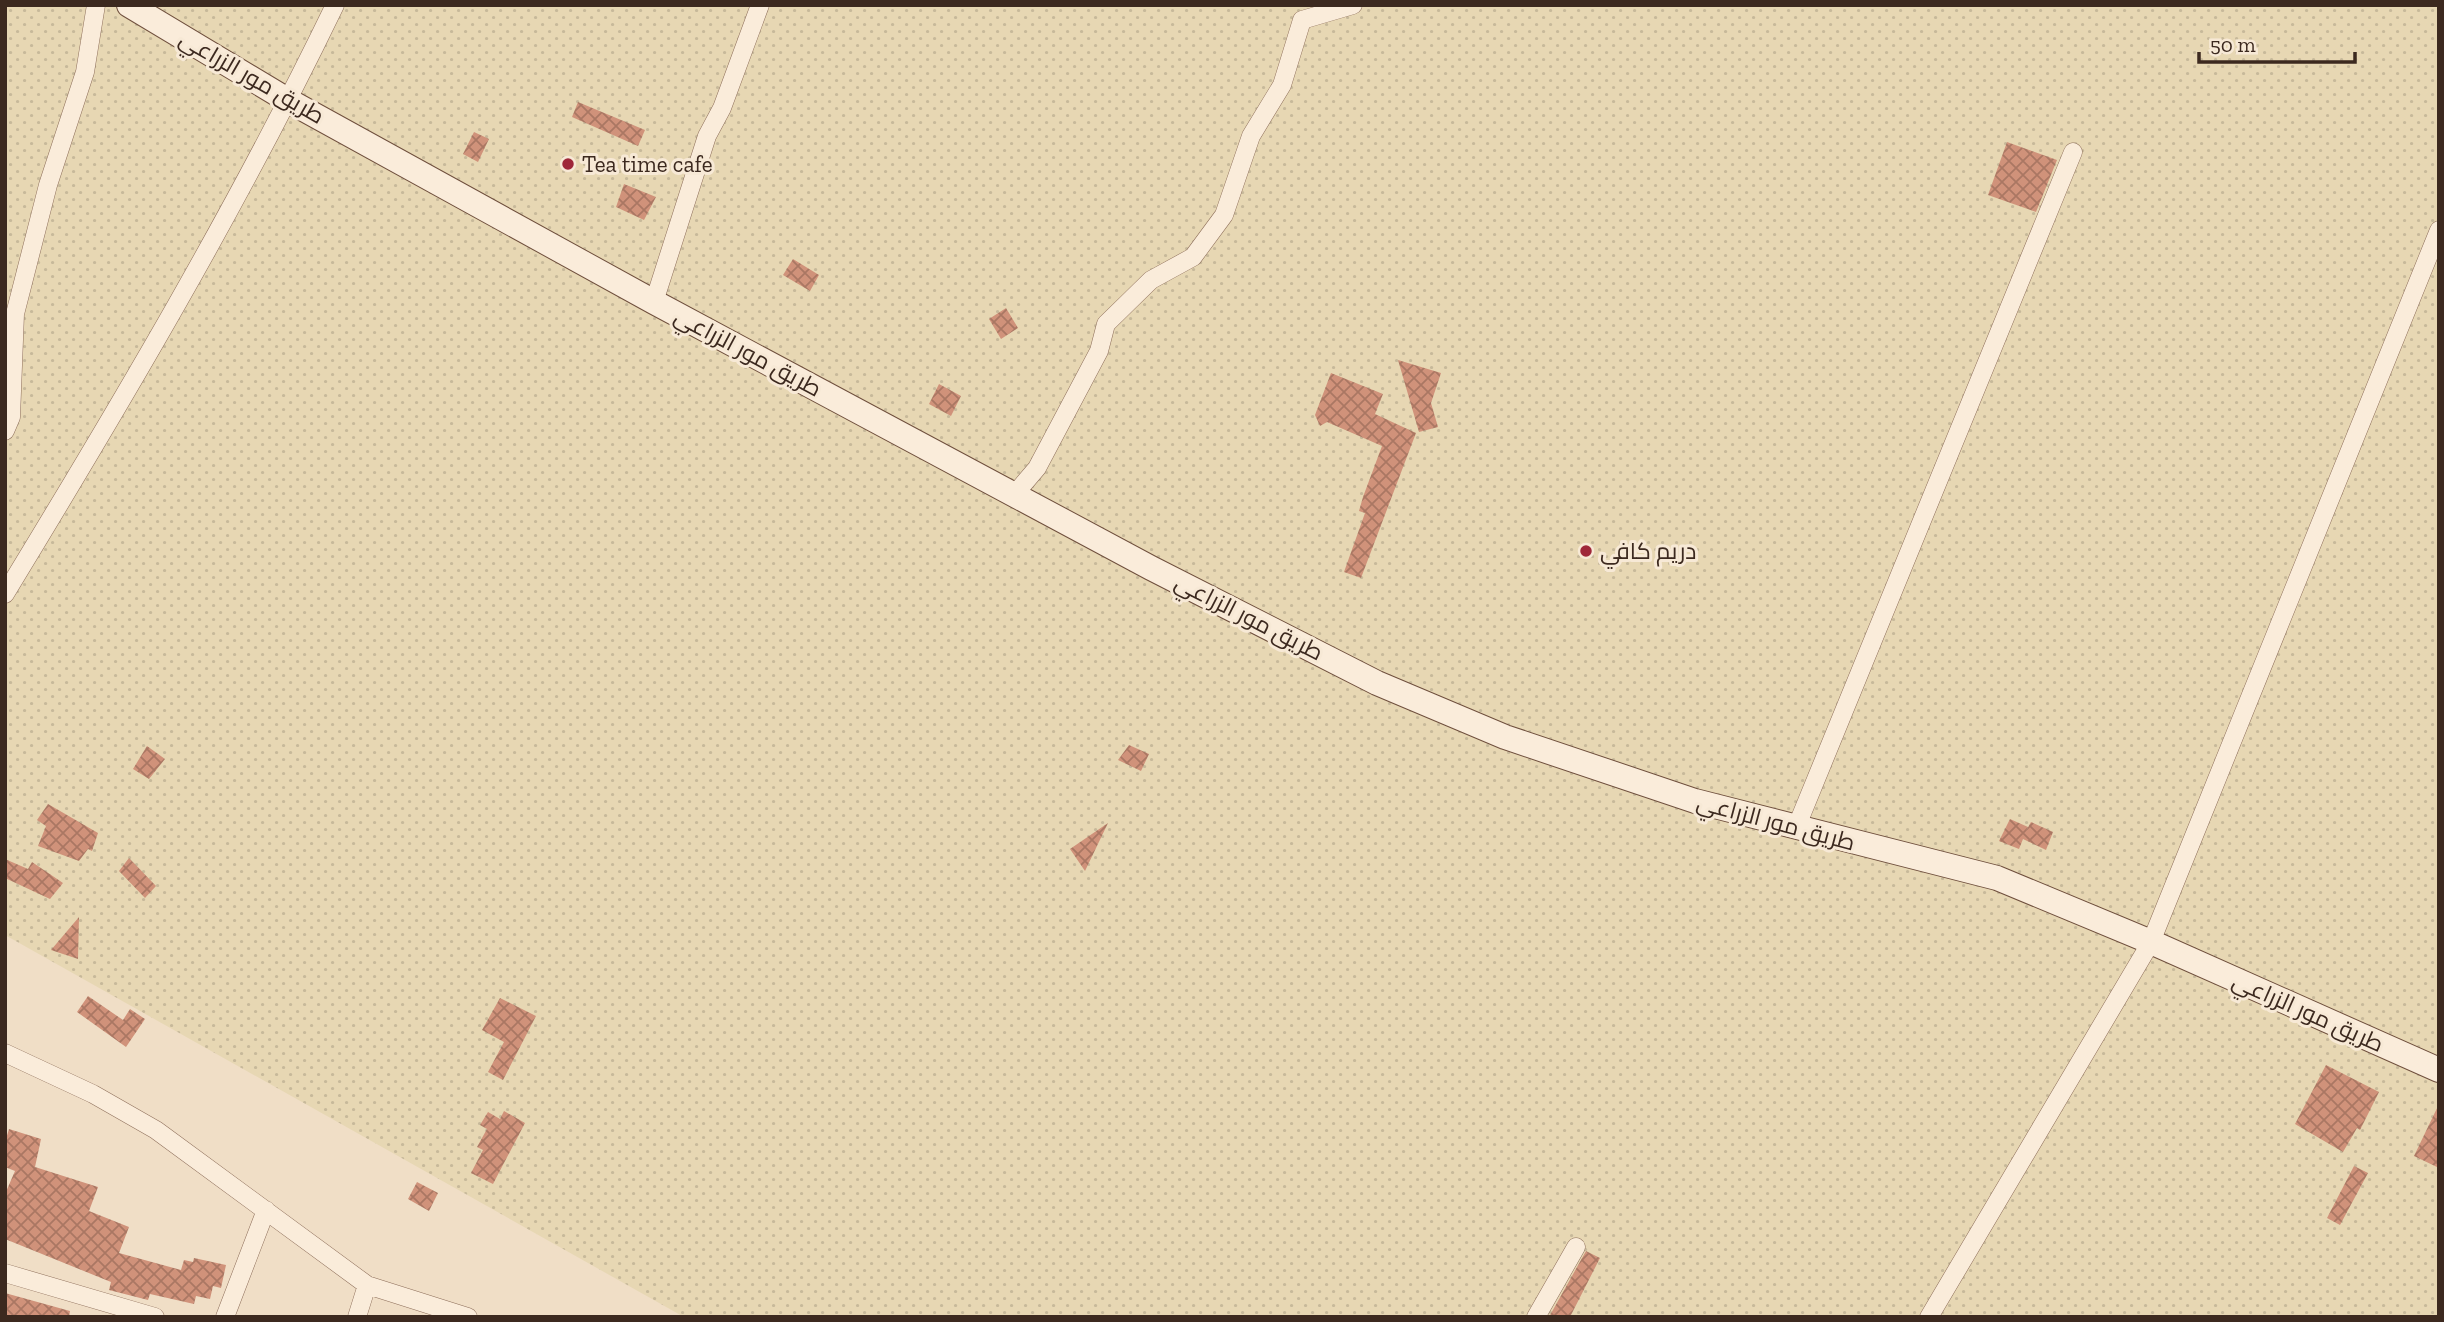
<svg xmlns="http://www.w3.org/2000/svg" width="2444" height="1322" viewBox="0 0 2444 1322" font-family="'Zilla Slab',Cairo,serif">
  <defs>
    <pattern id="farmland-dots" width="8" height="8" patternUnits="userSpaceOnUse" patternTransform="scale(1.75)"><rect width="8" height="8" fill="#e7d7b3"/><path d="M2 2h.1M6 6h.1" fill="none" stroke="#c7b99a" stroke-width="1.8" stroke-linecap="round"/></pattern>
    <pattern id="building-cross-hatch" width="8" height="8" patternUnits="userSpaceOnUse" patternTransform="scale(1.75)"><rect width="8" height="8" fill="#d0927a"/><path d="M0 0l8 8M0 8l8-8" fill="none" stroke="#aa7763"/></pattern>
  </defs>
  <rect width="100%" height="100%" fill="#f0dec6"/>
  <path fill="url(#farmland-dots)" d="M5,5H2439V1317H684L5,935Z"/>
  <path fill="url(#building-cross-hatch)" d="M578,102L645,130L638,146L572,117Z
    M474,132L489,139L478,162L463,154Z
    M2007,142L2057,160L2036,212L1988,195Z
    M624,184L656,197L644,220L616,207Z
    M793,259L819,275L810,291L783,275Z
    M1006,308L1018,328L1001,339L989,319Z
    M1398,360L1441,373L1431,403L1438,427L1419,432Z
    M1331,373L1383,394L1375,414L1416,433L1361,578L1344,572L1365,513L1359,511L1363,497L1382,446L1327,422L1320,426L1315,415Z
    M939,384L961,396L951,416L929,404Z
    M1129,745L1149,754L1141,771L1118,760Z
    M147,746L165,759L149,779L133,769Z
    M48,804L98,833L92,851L88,849L79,861L38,846L46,826L37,820Z
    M2010,819L2028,827L2026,831L2031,822L2053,832L2046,850L2023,839L2019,849L1999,841Z
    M1108,823L1085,871L1070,849Z
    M129,858L156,886L145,898L119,871Z
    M5,859L28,869L32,862L63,883L50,899L5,878Z
    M79,917L78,959L51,950Z
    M88,996L123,1020L130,1009L145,1019L126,1047L77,1012Z
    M500,998L536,1016L503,1080L488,1072L504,1042L482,1030Z
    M2326,1065L2379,1092L2360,1130L2357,1128L2343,1152L2295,1124Z
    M2439,1104V1168L2414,1156Z
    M504,1111L525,1123L493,1184L471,1173L483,1150L477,1147L487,1129L480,1125L488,1112L500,1119Z
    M9,1129L41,1139L35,1167L98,1187L89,1211L129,1227L119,1253L181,1270L184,1260L193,1262L194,1258L226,1265L221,1288L213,1286L210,1299L196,1296L194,1304L150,1294L148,1300L109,1290L111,1282L5,1239V1194L15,1171L5,1167V1142Z
    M2354,1166L2368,1173L2340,1225L2327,1218Z
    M417,1182L438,1193L429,1211L408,1199Z
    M1586,1251L1600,1258L1570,1317H1549Z
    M5,1293L70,1311L69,1317H5Z"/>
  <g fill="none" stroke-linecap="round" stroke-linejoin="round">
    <defs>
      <path id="street" d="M654,302L707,136L722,108L760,5
        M5,431L11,417L15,314L48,185L85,72L96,5
        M1014,495L1037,468L1099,351L1106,324L1151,280L1193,257L1224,215L1251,136L1282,85L1302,20L1353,5
        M5,594C122,402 237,208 335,5
        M1796,828L2073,152
        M5,1053L93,1094L156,1130L367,1285L468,1317
        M5,1273L155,1317
        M225,1317L266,1210
        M357,1317L367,1285
        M1536,1317L1576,1247
        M1929,1317L2151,942L2439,230"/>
      <path id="secondary" d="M129,5L289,101L654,302L1151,568L1377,683L1505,737L1695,801L1997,878L2151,942L2439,1070"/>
    </defs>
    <use href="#street" stroke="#8d6e5a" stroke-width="19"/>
    <use href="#secondary" stroke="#6f4f3d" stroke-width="26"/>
    <use href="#street" stroke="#faecda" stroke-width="18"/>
    <use href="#secondary" stroke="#faecda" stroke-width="24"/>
  </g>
  <g fill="#9f2739" stroke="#f7e9d6" stroke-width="2.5">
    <circle cx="568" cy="164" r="7"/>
    <circle cx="1586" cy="551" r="7"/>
  </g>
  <g text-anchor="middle" stroke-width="6" stroke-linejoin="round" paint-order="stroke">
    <g font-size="23" fill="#3c291f" stroke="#f7e9d6">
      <text transform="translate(252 77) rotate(30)" y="8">طريق مور الزراعي</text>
      <text transform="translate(748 352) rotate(28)" y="8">طريق مور الزراعي</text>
      <text transform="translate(1249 617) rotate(27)" y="8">طريق مور الزراعي</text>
      <text transform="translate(1776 822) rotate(15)" y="8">طريق مور الزراعي</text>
      <text transform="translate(2308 1012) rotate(24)" y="8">طريق مور الزراعي</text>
    </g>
    <g font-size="23" fill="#3c291f" stroke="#f7e9d6" text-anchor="start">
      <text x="582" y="172">Tea time cafe</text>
      <text x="1600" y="559">دريم كافي</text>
    </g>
  </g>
  <rect width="2444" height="1322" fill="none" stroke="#3c291f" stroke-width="14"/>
  <path d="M2199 52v10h156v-10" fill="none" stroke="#3c291f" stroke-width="3.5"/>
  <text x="2210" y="52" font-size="21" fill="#3c291f" stroke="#f7e9d6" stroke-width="5" paint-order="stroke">50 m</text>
</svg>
